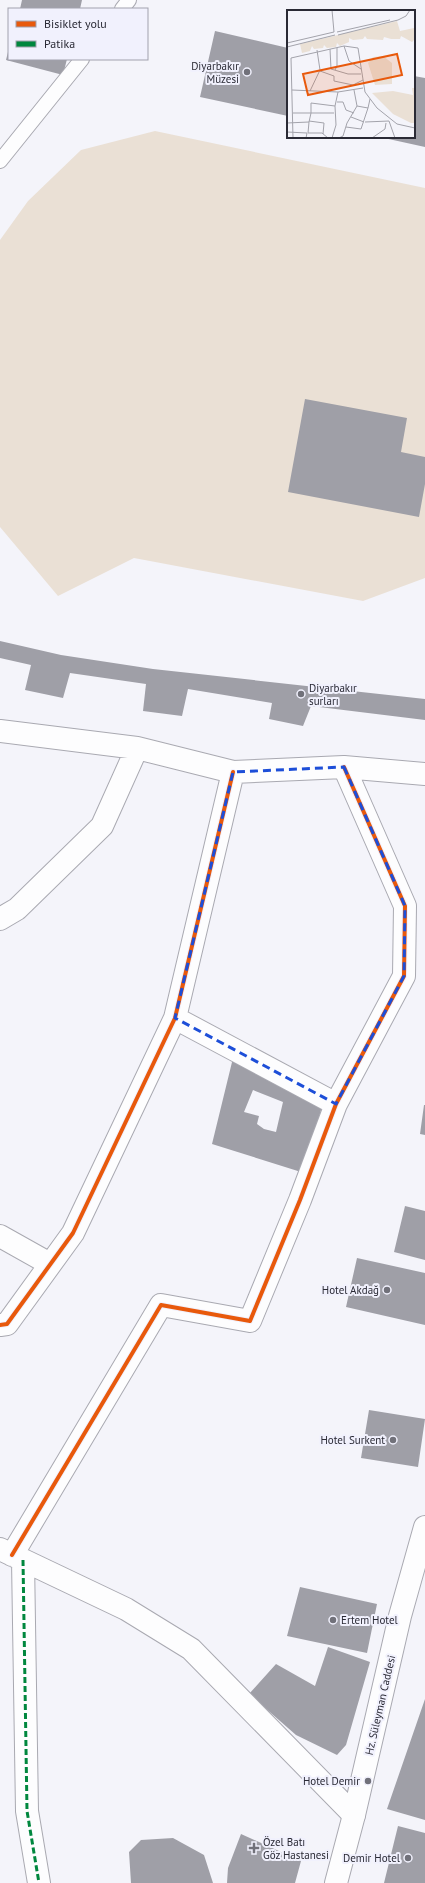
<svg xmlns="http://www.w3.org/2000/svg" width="425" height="1883" viewBox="0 0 425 1883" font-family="'PT Sans',sans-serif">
  <rect width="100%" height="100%" fill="#f4f4fa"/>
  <path fill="#eae0d5" d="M155,131L425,188V578L363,601L134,558L58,596L0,527V240L28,201L81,150Z"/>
  <path fill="#9f9fa7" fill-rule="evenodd" d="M22,0H82L80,9H20Z
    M215,31L288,48V116L200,97Z
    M8,52L9,59H67L63,75L6,60Z
    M414,76L425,78V147L384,138L414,137Z
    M305,399L407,418L401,452L425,457V484L419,517L288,492Z
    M0,641L61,655L153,669L425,699V720L311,706L303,726L269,719L272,703L188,689L182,716L143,711L146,684L70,673L63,698L25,690L31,665L0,658Z
    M233,1058L323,1102L314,1138L301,1172L212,1144ZM253,1090L283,1102L276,1132L264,1129L257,1124L259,1116L244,1112Z
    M424,1105H425V1135L420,1134Z
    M405,1206L425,1211V1260L394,1252Z
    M357,1258L425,1273V1325L346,1307Z
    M369,1410L425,1419L418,1467L361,1458Z
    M300,1587L377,1604L367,1653L287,1636Z
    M328,1647L370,1662L346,1745L337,1755L296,1735L249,1694L276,1664L315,1686Z
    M425,1699V1820L387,1809Z
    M398,1826L425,1833V1883H384Z
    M241,1834L301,1861L295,1883H227L228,1868Z
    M173,1838L204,1855L213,1883H131L129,1852L141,1840Z"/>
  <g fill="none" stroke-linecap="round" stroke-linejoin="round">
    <defs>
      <path id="lane" d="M122,9L129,0
        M0,161L82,59"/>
      <path id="street" d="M0,731L137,748L233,772L344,767L425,774
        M0,919L17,909L102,826L137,748
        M175,1018L336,1104
        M0,1236L50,1264
        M0,1325L7,1324L73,1233L175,1018L233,772
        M0,1549L126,1609L191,1649L354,1815
        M12,1555L161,1305L250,1321L300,1200L336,1104L404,976L405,906L344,767
        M23,1560L27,1811L39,1883"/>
      <path id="secondary" d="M336,1883L354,1815L400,1616L425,1527"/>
    </defs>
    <use href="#lane" stroke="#a9a9b1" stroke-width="16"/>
    <use href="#street" stroke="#a9a9b1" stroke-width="24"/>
    <use href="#secondary" stroke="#a9a9b1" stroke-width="24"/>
    <use href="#lane" stroke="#fdfdfe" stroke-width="14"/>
    <use href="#street" stroke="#fdfdfe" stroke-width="22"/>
    <use href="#secondary" stroke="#fdfdfe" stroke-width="22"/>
    <path stroke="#00873e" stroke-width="3" stroke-dasharray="6 3" stroke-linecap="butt" d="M23,1560L27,1811L39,1883"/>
    <defs>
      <path id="cycleway" d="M0,1325L7,1324L73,1233L175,1018L233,772
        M12,1555L161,1305L250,1321L300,1200L336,1104L404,976L405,906L344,767"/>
    </defs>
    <use href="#cycleway" stroke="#f1f1fd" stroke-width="6"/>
    <use href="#cycleway" stroke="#e8590c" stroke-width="4"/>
  </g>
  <path fill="none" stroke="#1d4ed8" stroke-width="3" stroke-dasharray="8 5" stroke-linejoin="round" d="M344,767L405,906L404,976L336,1104L175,1018L233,772Z"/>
  <g fill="#71717a" stroke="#f1f1fd" stroke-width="1.5">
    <circle cx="247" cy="72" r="4"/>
    <circle cx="301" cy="694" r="4"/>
    <circle cx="387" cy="1290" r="4"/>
    <circle cx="393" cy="1440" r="4"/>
    <circle cx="333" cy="1620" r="4"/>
    <circle cx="368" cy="1781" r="4"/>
    <path d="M252 1842h4v4h4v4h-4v4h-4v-4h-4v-4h4z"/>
    <circle cx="408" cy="1858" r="4"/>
  </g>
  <g text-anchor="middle" stroke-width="4" stroke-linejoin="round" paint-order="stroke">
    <g font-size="11" fill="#2a2a35" stroke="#f1f1fd" text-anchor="end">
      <text x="239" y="70">Diyarbakır<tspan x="239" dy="13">Müzesi</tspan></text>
      <text x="309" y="692" text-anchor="start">Diyarbakır<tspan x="309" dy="13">surları</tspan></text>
      <text x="379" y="1294">Hotel Akdağ</text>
      <text x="385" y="1444">Hotel Surkent</text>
      <text x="341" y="1624" text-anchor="start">Ertem Hotel</text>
      <text x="360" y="1785">Hotel Demir</text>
      <text x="263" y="1846" text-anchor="start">Özel Batı<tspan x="263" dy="13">Göz Hastanesi</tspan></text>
      <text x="400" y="1862">Demir Hotel</text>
    </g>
    <g font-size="11" fill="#2a2a35" stroke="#f1f1fd">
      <text transform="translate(380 1705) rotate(-77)" y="4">Hz. Süleyman Caddesi</text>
    </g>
  </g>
  <g transform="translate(287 10)">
    <rect width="128" height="128" fill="#f4f4fa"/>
    <path d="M110,11L113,21L127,18L128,29L125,32L114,26L113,29H104L97,27L96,30L80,29L78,26L76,29L66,30L62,28V32L53,36L50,33L49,37L40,38L37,35L36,38L27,39L25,36L23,41L15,43L13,34ZM96,46L105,53V74L88,75L81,53L86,47ZM125,78H128V113H124L106,104L85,83L106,81L126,85Z" fill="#eae0d5"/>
    <path fill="none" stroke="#a3a3ab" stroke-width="1" d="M45,0L47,22M50,22L103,10M51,25L111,10L119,6L123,0M0,33L47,22M57,36L62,51L74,59M0,37L48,25M43,39L44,59L61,64H74M4,48L57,36L71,38L78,82L90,98L110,114L128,118M4,48L6,128M48,60L50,56V38M33,61L47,66V71L66,75L76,70M5,80L51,82L76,78M67,80L70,96M23,81L33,60L30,40M50,92H56L59,100L67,103M48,96L51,82M6,103H24V93L48,96L49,115L45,128M64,107L77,112M22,111L37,113L36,124M22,112L24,103H47M78,112L102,111L108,128M0,113L22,112L21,123M59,117L74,119L81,98M0,122L20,123L19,128M21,123H35L41,128M52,128L56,126L60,113L70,96L81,98L83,89M85,128L98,119L99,113"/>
    <path fill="#e8590c" fill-opacity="0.15" stroke="#e8590c" stroke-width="2" d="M110,44L115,65L21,85L16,64Z"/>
    <rect width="128" height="128" fill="none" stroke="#2a2a35" stroke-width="2"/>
  </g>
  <rect x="8" y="8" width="140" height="52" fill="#f1f1fd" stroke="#a1a1ad"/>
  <rect x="16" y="21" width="20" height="6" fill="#e8590c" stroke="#a1a1ad"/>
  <text x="44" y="28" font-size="12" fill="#2a2a35">Bisiklet yolu</text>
  <rect x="16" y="41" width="20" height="6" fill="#00873e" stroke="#a1a1ad"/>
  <text x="44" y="48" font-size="12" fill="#2a2a35">Patika</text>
</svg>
